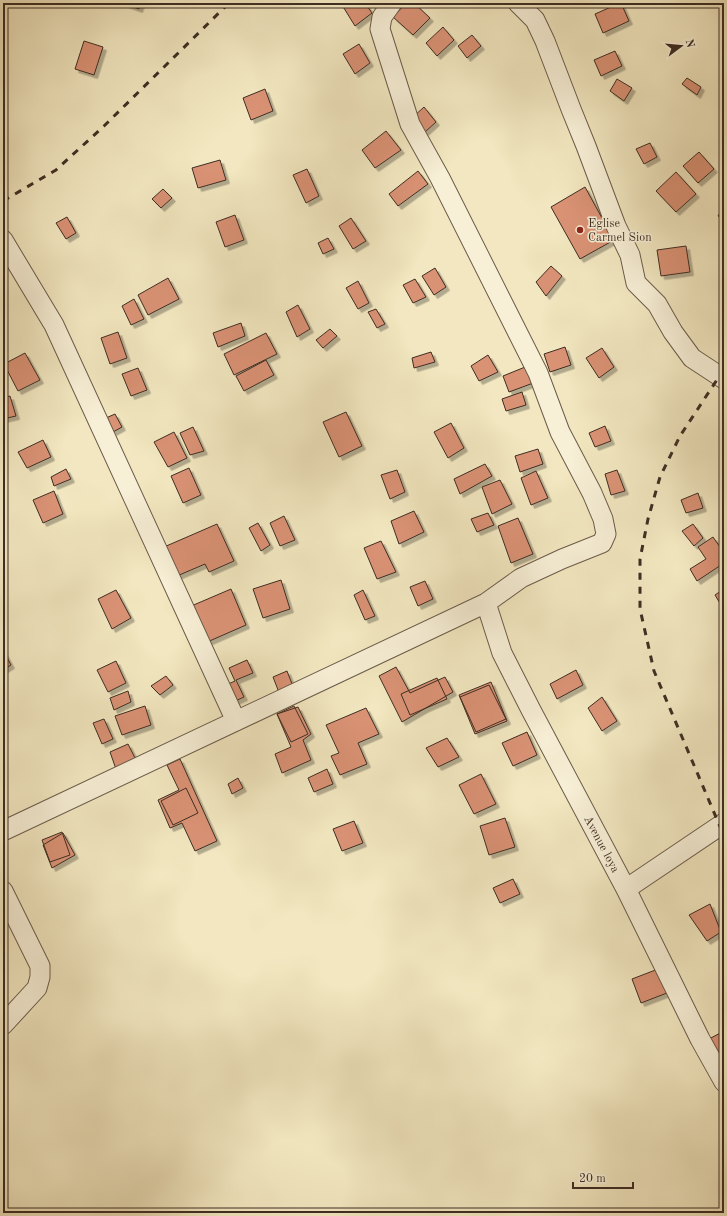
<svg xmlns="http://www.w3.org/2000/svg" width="727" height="1216" viewBox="0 0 727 1216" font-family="'Old Standard TT',serif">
  <defs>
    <filter id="shadow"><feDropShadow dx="3.5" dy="3.5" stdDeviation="0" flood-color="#0004"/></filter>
  </defs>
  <rect width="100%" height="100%" fill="#f2e7c0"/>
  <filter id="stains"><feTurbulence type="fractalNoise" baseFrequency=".005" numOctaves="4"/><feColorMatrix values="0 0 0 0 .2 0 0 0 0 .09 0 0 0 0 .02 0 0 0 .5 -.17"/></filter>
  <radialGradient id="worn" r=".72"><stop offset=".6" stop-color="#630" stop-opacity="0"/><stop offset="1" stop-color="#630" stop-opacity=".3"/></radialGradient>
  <path fill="#da9275" stroke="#3e2d23" filter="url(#shadow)" d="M122,3H141L139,9Z
    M347,3H365L372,13L355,26L342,5Z
    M406,3H414L430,18L413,35L393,17Z
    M620,3H621L629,21L603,33L595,14Z
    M443,27L454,40L437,56L426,43Z
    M472,35L481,46L467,58L458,46Z
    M84,41L103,47L94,75L75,69Z
    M359,44L370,63L355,74L343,54Z
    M615,51L622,66L601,76L594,60Z
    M687,78L701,87L697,95L682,84Z
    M617,79L632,88L624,101L610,91Z
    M265,89L273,111L251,120L243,98Z
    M424,107L436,122L425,132L413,117Z
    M386,131L401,150L375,168L362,150Z
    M650,143L657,157L644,164L636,149Z
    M699,152L714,169L698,183L683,166Z
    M220,160L226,180L198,188L192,168Z
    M307,169L319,196L306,203L293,175Z
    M418,171L428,184L398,206L389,194Z
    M676,172L696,194L676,212L656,191Z
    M585,187L614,240L580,259L551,207Z
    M163,189L172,198L161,208L152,199Z
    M724,206V220L718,216Z
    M235,215L244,240L225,247L216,222Z
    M67,217L76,233L66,239L56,223Z
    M351,218L366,241L353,249L339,226Z
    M328,238L334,249L323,254L318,243Z
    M686,246L690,272L661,276L657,250Z
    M551,266L562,276L546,296L536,282Z
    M435,268L446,287L434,295L422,276Z
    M168,278L179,299L148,315L138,295Z
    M415,279L426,297L413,303L403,285Z
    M358,281L369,303L358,309L346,288Z
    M134,299L144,319L131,325L122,306Z
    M298,305L310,329L297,337L286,312Z
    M376,309L385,324L377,328L368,312Z
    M241,323L245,336L218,347L213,333Z
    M330,329L337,336L323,348L316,340Z
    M118,332L127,358L110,364L101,338Z
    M266,333L277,354L234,375L224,354Z
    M565,347L571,365L550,372L544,354Z
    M602,348L614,367L599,378L586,358Z
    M431,352L435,362L414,368L412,358Z
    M25,353L40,380L18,391L4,364Z
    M488,355L498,372L479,381L471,366Z
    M266,360L274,375L244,391L236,376Z
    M530,365L536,382L509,392L503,376Z
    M138,368L147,390L131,396L122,374Z
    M522,392L526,405L506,411L502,399Z
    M10,396L16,416L3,419V398Z
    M346,412L362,446L339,457L323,422Z
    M115,414L122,427L113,432L106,418Z
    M451,423L464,448L448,458L434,432Z
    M605,426L611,441L595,447L589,433Z
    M193,427L204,451L190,455L180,433Z
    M174,432L187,458L168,467L154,442Z
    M43,440L51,457L27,468L18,452Z
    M538,449L543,464L520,472L515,456Z
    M485,464L492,476L460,494L454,479Z
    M189,468L201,495L183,503L171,476Z
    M66,469L71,479L54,486L51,477Z
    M397,470L405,492L390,499L381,475Z
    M617,470L625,491L611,495L605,474Z
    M536,471L548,498L531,505L521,478Z
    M500,480L512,504L492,514L482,487Z
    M54,491L63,514L43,523L33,500Z
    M698,493L703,508L686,513L681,500Z
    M414,511L424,532L399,544L391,521Z
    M488,513L494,525L477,532L471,519Z
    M284,516L295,540L280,546L270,523Z
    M518,518L533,554L511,563L498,526Z
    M258,523L270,545L261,551L249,528Z
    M217,524L234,561L209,572L205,564L177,576L164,547Z
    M693,524L703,538L694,546L682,531Z
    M713,537L724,553V563L697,581L690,569L706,559L698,547Z
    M381,541L396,572L377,579L364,548Z
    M281,580L290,609L263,618L253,589Z
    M425,581L433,599L418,606L410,587Z
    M231,589L246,625L205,643L189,607Z
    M724,589V610L715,595Z
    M116,590L131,618L112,629L98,599Z
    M363,590L375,616L365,620L354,595Z
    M3,650L11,665L3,670Z
    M247,660L253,673L236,680L244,697L231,703L224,686L235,681L229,668Z
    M116,661L126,683L108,692L97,670Z
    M396,667L410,693L445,677L453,692L402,722L379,676Z
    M576,670L583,685L557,699L550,684Z
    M287,671L294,689L280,695L273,677Z
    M166,676L173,685L160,695L151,686Z
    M437,678L447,699L410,715L401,694Z
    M491,682L507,721L475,734L459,695Z
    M489,685L506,719L476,732L460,697Z
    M128,691L131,702L114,710L110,698Z
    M602,697L617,721L602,731L588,708Z
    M145,706L151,725L122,735L115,716Z
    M294,706L308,734L291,742L277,714Z
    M298,707L311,734L303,740L311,760L282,773L275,754L291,747L277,714Z
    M366,708L379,734L358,743L367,764L340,775L331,756L339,753L326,725Z
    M104,719L113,739L102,744L93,723Z
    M527,732L537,755L513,766L502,743Z
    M447,738L459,757L438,767L426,748Z
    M128,744L137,762L117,772L110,752Z
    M180,759L217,841L195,851L182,823L170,828L158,800L179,790L167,765Z
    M327,769L333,784L314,792L308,778Z
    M481,774L496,804L474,814L459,785Z
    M238,778L243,788L232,794L228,784Z
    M186,788L198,813L173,825L161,801Z
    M505,818L515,847L489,855L480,826Z
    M354,821L363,843L342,851L333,829Z
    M62,832L70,855L50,862L42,840Z
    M63,833L75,855L52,868L43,845Z
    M513,879L520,894L500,903L493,888Z
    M710,904L721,932L707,941L689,915Z
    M658,969L667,993L641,1003L632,979Z
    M724,1031V1067L709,1039Z"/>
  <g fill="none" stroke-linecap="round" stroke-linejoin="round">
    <defs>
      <path id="minor" d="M518,3L535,20L545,41L571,109L586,146L616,226L630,255L636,283L657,304L673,332L692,358L724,379
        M3,240L54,325L236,721
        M486,603L502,653L531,710L626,889L700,1039L724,1082
        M3,831L486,603L521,578L562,559L602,543L606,534L603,519L592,493L560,432L538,373L440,178L410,124L380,29L382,17L392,3
        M626,889L724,823
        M3,891L40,966V977L37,988L3,1025"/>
    </defs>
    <use href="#minor" stroke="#6b5c4a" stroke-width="21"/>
    <use href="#minor" stroke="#f7efd6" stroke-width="19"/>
    <path stroke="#3e2d23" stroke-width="3" stroke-dasharray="7 7" stroke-linecap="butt" d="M3,201L56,170L104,126L229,3
      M724,369L680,436L660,477L648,519L640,559V609L654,671L724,836"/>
  </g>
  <circle fill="#8f2418" stroke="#f7efd6" stroke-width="1.5" cx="580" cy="230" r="4"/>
  <g text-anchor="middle" stroke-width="3" stroke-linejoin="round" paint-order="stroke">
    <g font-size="12" fill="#3e2d23" stroke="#f7efd6" text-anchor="start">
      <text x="588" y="227">Eglise<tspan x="588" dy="14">Carmel Sion</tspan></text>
    </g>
    <g font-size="12" fill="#3e2d23" stroke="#f7efd6">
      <text transform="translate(602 844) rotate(62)" y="4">Avenue loya</text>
    </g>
  </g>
  <rect width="727" height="1216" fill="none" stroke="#f2e7c0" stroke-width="16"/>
  <rect x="4" y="4" width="719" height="1208" fill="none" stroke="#3e2d23" stroke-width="2"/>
  <rect x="8" y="8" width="711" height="1200" fill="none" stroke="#3e2d23"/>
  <g transform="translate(681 46) rotate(74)" stroke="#f7efd6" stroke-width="3" paint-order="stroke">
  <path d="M0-3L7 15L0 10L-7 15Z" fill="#3e2d23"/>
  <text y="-6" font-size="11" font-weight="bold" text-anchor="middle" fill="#3e2d23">N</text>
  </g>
  <path d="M573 1182v6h60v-6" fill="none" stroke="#3e2d23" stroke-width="2"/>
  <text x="579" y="1182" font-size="12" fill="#3e2d23" stroke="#f7efd6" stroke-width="3" paint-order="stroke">20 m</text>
  <rect width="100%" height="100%" filter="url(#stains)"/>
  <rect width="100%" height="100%" fill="url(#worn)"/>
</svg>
